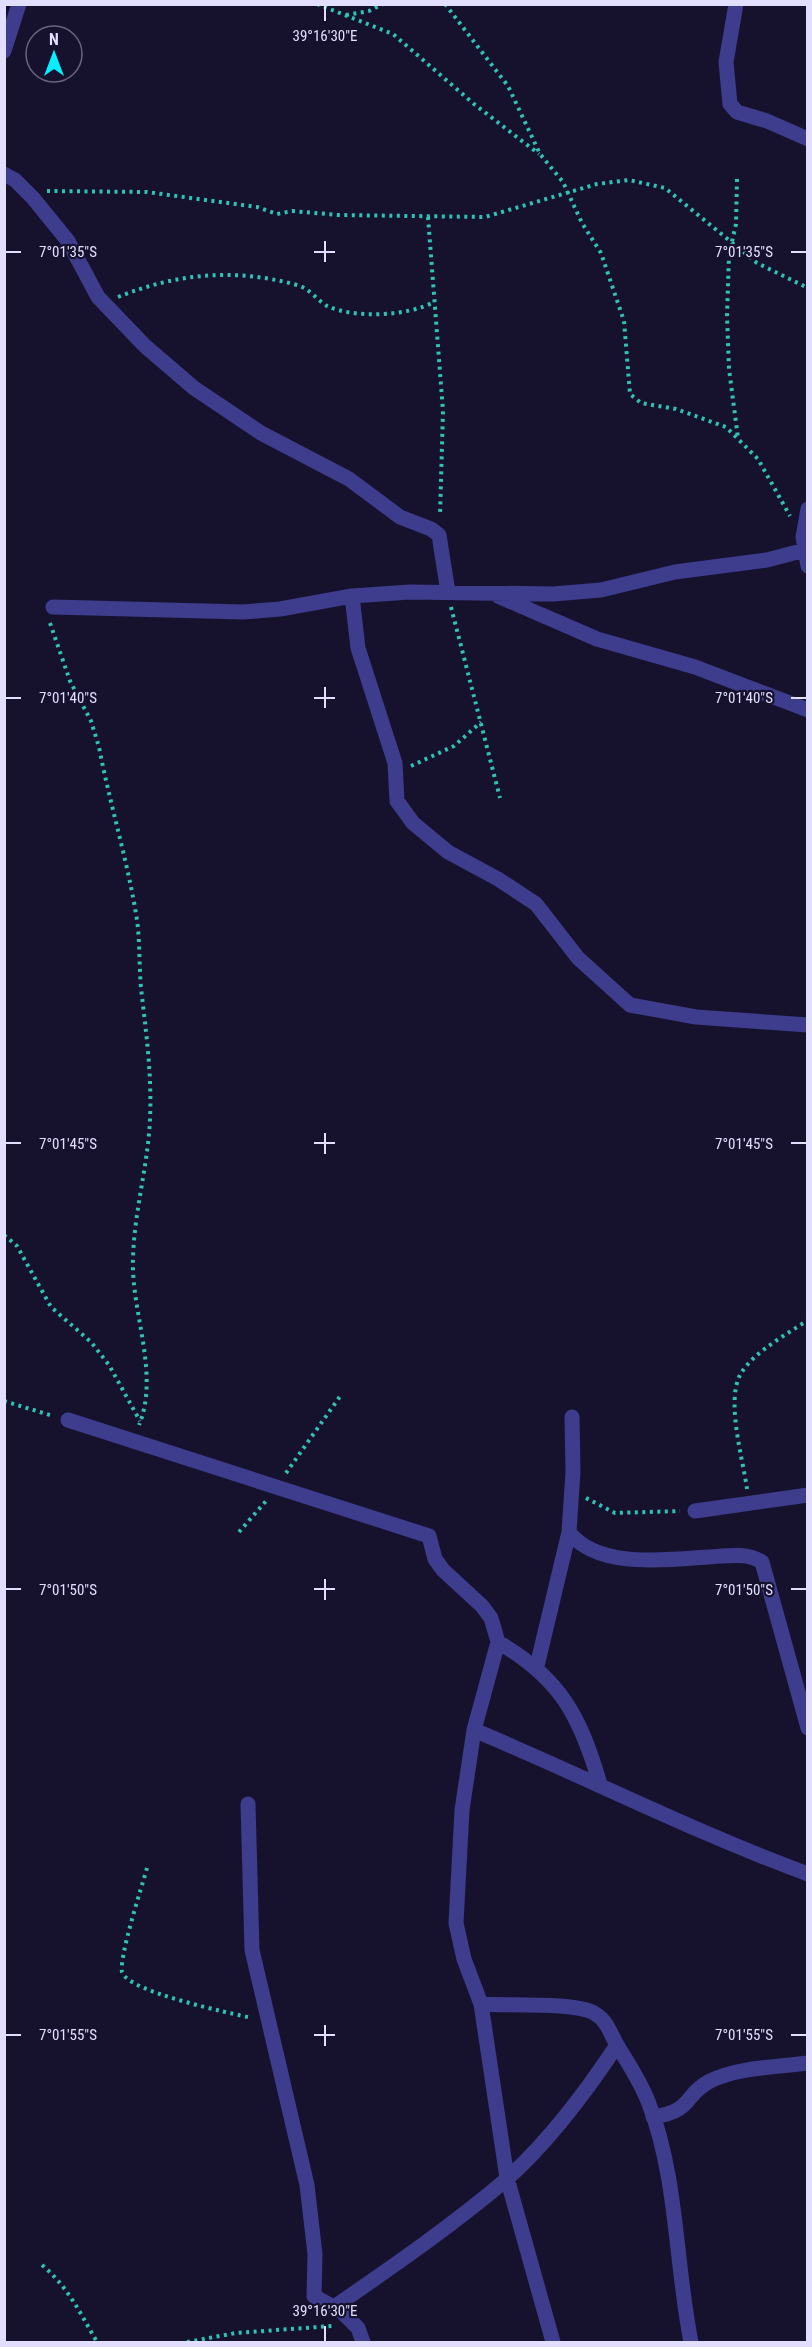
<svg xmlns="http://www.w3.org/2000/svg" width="812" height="2347" viewBox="0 0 812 2347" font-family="'Roboto Condensed',sans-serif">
  <rect width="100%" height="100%" fill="#16122d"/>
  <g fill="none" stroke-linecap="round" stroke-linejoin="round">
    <path stroke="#2fc2b5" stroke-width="4" stroke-dasharray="3 4.5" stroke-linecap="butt" d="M317,4L393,34L474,104L539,154
      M445,4L508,86L540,154L563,182L582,223L601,253L624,321L630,394L641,403L676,409L726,427L758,459L790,516
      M346,15L369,11L383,4
      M737,179L736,224L729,255L727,316L729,369L738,438
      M47,191L147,192L257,207L277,214L292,211L338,215L485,217L597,184L629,180L665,188L757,263L808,288
      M428,217L443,411L440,516
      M118,297C178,273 235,268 297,285C309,288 317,300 327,306C355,319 408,316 434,302
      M451,607L500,798
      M50,623L70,681L91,721L99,747C110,805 128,862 137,920C140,942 139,965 141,988C146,1032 152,1074 150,1119C148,1166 134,1212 133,1259C131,1312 160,1374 139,1425
      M411,766L454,746L481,722
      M4,1235L17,1246L51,1307L91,1342L109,1365L140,1421
      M4,1401L53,1416
      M286,1473L341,1395
      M747,1489C743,1459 726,1403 740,1375C753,1352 786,1335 808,1320
      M586,1498L615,1513L680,1511
      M239,1532L266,1501
      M147,1868C142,1886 119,1957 122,1972C128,1992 230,2013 252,2018
      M42,2265C69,2288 80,2313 97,2342
      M187,2342L236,2333L332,2326"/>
    <path stroke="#3d3c8d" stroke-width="15" d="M736,4L726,62L730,104L737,112L767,121L808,139
      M4,51L19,4
      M4,174L15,180L33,198L68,241L98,297L145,346L194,388L261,433L349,479L400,517L431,529L439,535L448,592
      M808,509L803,537L808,566
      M352,596L358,648L395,763L397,801L413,823L448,852L498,879L536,904L578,958L630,1005L696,1017L808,1025
      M498,596L597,639L695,667L808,710
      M53,607L243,612L280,609L352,596L410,592L553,594L601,590L675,572L767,560L805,550
      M68,1420L429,1536L435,1559L443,1570L482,1606L491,1618L498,1642L474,1730L462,1810L456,1923L464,1959L481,2004L507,2178L553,2342
      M695,1511L808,1495
      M569,1532C597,1569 666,1560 708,1557C725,1556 747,1552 762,1562L808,1728
      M498,1642C561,1679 580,1716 600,1784
      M537,1666L569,1532L573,1472L572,1417
      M474,1730C586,1777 694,1832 808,1874
      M248,1804L252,1950L307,2185L315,2254L314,2296L342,2312L358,2328L363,2342
      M481,2004C506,2006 575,2002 594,2013C607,2020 610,2033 617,2045C629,2064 640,2081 648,2101C678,2178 675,2262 691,2342
      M653,2117C694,2111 683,2095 710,2081C739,2067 777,2067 808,2063
      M334,2307C392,2267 453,2225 507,2179C549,2141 586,2092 617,2045"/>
  </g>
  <path fill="none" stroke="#e1deff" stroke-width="2" d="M325,6V21M325,241V262M6,252H21M314,252H335M791,252H806M325,687V708M6,698H21M314,698H335M791,698H806M325,1133V1154M6,1143H21M314,1143H335M791,1143H806M325,1579V1600M6,1589H21M314,1589H335M791,1589H806M325,2025V2046M6,2035H21M314,2035H335M791,2035H806M325,2326V2341"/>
  <g font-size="15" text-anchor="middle" fill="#e1deff" stroke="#16122d" stroke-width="4.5" stroke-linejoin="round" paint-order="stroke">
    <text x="325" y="41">39°16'30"E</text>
    <text x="68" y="257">7°01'35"S</text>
    <text x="744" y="257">7°01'35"S</text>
    <text x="68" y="703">7°01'40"S</text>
    <text x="744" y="703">7°01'40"S</text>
    <text x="68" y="1149">7°01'45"S</text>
    <text x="744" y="1149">7°01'45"S</text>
    <text x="68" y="1595">7°01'50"S</text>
    <text x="744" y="1595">7°01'50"S</text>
    <text x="68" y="2040">7°01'55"S</text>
    <text x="744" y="2040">7°01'55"S</text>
    <text x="325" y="2316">39°16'30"E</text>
  </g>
  <rect width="812" height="2347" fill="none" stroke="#e1deff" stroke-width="12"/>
  <g transform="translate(54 54)"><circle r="28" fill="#16122d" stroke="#676481" stroke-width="1.5"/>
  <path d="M0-4.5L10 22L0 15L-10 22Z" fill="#0aedff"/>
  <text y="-9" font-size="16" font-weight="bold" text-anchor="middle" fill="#e1deff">N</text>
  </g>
</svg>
